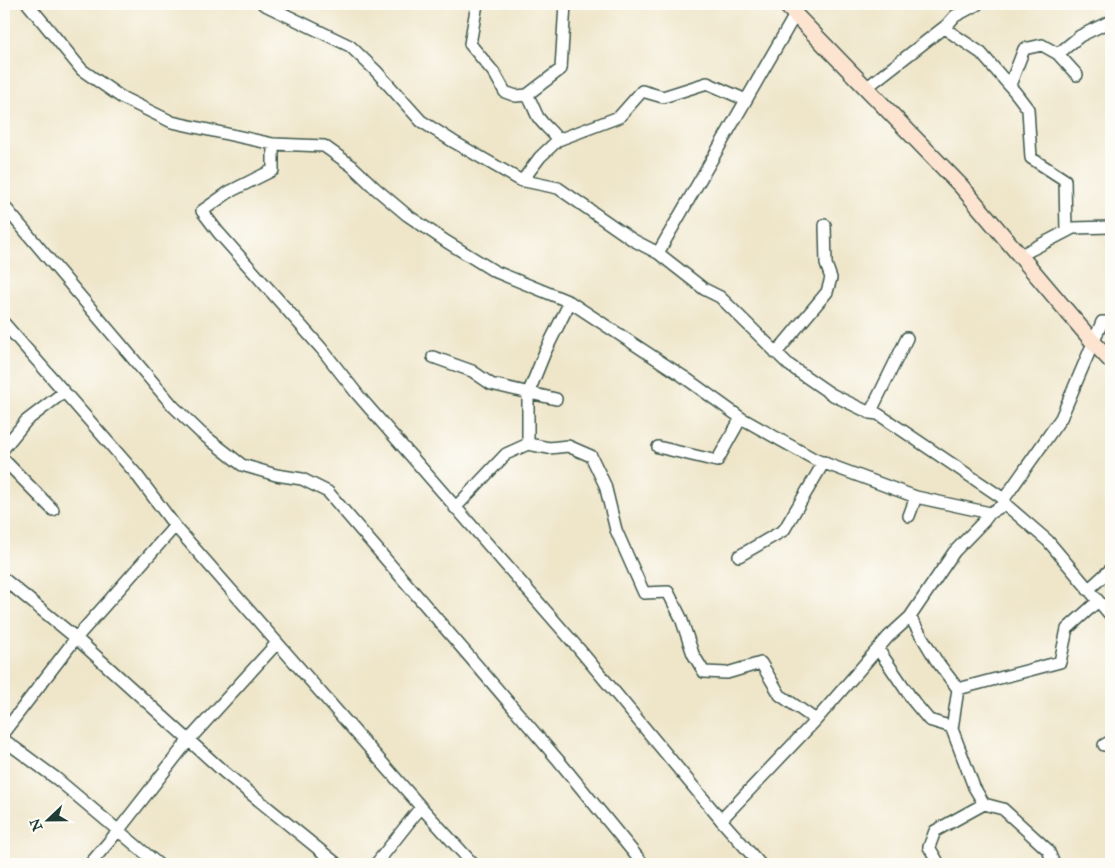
<svg xmlns="http://www.w3.org/2000/svg" width="1115" height="868" viewBox="0 0 1115 868" font-family="'IM FELL Great Primer',serif">
  <rect width="100%" height="100%" fill="#fdfcf7"/>
  <filter id="ink" filterUnits="userSpaceOnUse"><feTurbulence type="fractalNoise" baseFrequency=".02" numOctaves="2"/><feDisplacementMap in="SourceGraphic" scale="10" xChannelSelector="R" yChannelSelector="G"/><feConvolveMatrix kernelMatrix="1 2 1 2 8 2 1 2 1" color-interpolation-filters="sRGB"/></filter>
  <filter id="wash" filterUnits="userSpaceOnUse"><feTurbulence type="fractalNoise" baseFrequency=".0096" numOctaves="4" result="noise"/><feDisplacementMap in="SourceGraphic" scale="20" xChannelSelector="R" yChannelSelector="G"/><feGaussianBlur stdDeviation="1.12" result="paint"/><feColorMatrix in="noise" values="0 0 0 0 0 0 0 0 0 0 0 0 0 0 0 0 0 1.4 0 .05"/><feComposite in="paint" operator="in"/></filter>
  <g filter="url(#wash)">
    <rect width="100%" height="100%" fill="#efe6ca"/>
  </g>
  <g filter="url(#ink)">
    <g fill="none" stroke-linecap="round" stroke-linejoin="round">
      <defs>
        <path id="street" d="M28,4L82,70L121,97L172,122L273,144L324,146L352,166L375,188L407,215L447,242L494,271L570,302L684,377L741,418L816,460L916,497L990,513
          M263,4L350,46L376,71L421,121L454,142L520,180L558,188L633,240L658,253L704,289L720,297L789,365L831,394L870,413L878,414L1004,499
          M477,4L470,44L495,74L505,92L516,96L527,95C532,102 534,110 538,117C544,126 552,131 558,140L540,157L522,181
          M944,28L981,53L1015,92L1028,109L1031,158L1065,180L1066,232
          M1058,54L1080,36L1111,21
          M1010,85L1024,49L1042,45L1058,54L1077,75
          M866,88L947,25L955,16L978,4
          M527,95L561,69L565,4
          M558,140L619,117L642,91L663,97L707,83L746,100
          M273,144V170L229,192L202,211L218,232L321,348L358,395L579,649L721,820L760,864
          M4,206L173,406L201,433L242,465L276,475L302,479L328,492L559,761L643,864
          M658,253L795,15
          M1021,255L1073,228L1111,227
          M1111,322H1102L1061,418L1004,499L1005,504L1048,541L1111,616
          M4,323L136,474L175,526L421,807L473,864
          M776,353L827,292L831,278L826,264L825,225
          M433,357L472,371L491,384L556,399
          M870,413L907,338
          M528,444L549,448L568,446L591,456L605,485L616,530L644,593L668,592L681,618L693,654L704,672L727,673L761,663L780,695L816,720
          M658,447L717,461L741,418
          M4,448L26,421L64,392
          M4,460L53,510
          M455,508L506,454L528,444V394L545,352L570,302
          M909,516L916,497
          M739,556L784,530L824,462
          M4,579L76,638L224,772L337,864
          M1088,590L1111,569
          M910,617L936,660L958,689L1060,662L1067,629L1098,601
          M878,649L914,702L929,720L952,727
          M4,732L76,638L175,526
          M4,740L57,779L158,864
          M1104,745L1111,741
          M984,804L1003,809L1048,850L1054,864
          M721,820L816,720L888,637L910,617L954,552L983,522L990,513L1005,504
          M90,864L118,831L188,741L277,643
          M376,864L421,807
          M939,864L929,847L935,831L984,804L974,787L952,729L958,689"/>
        <path id="secondary" d="M785,4L961,186L1093,342L1111,361"/>
      </defs>
      <use href="#street" stroke="#3e564a" stroke-width="14"/>
      <use href="#secondary" stroke="#3e564a" stroke-width="18"/>
      <use href="#street" stroke="#fff" stroke-width="11"/>
      <use href="#secondary" stroke="#fde4d1" stroke-width="15"/>
    </g>
  </g>
  <rect width="1115" height="868" fill="none" stroke="#fdfcf7" stroke-width="20"/>
  <g transform="translate(48 820) rotate(248)" stroke="#fdfcf7" stroke-width="4" paint-order="stroke">
  <path d="M0-4L9 19L0 12L-9 19Z" fill="#1f3d34"/>
  <text y="-8" font-size="14" font-weight="bold" text-anchor="middle" fill="#1f3d34">N</text>
  </g>
</svg>
